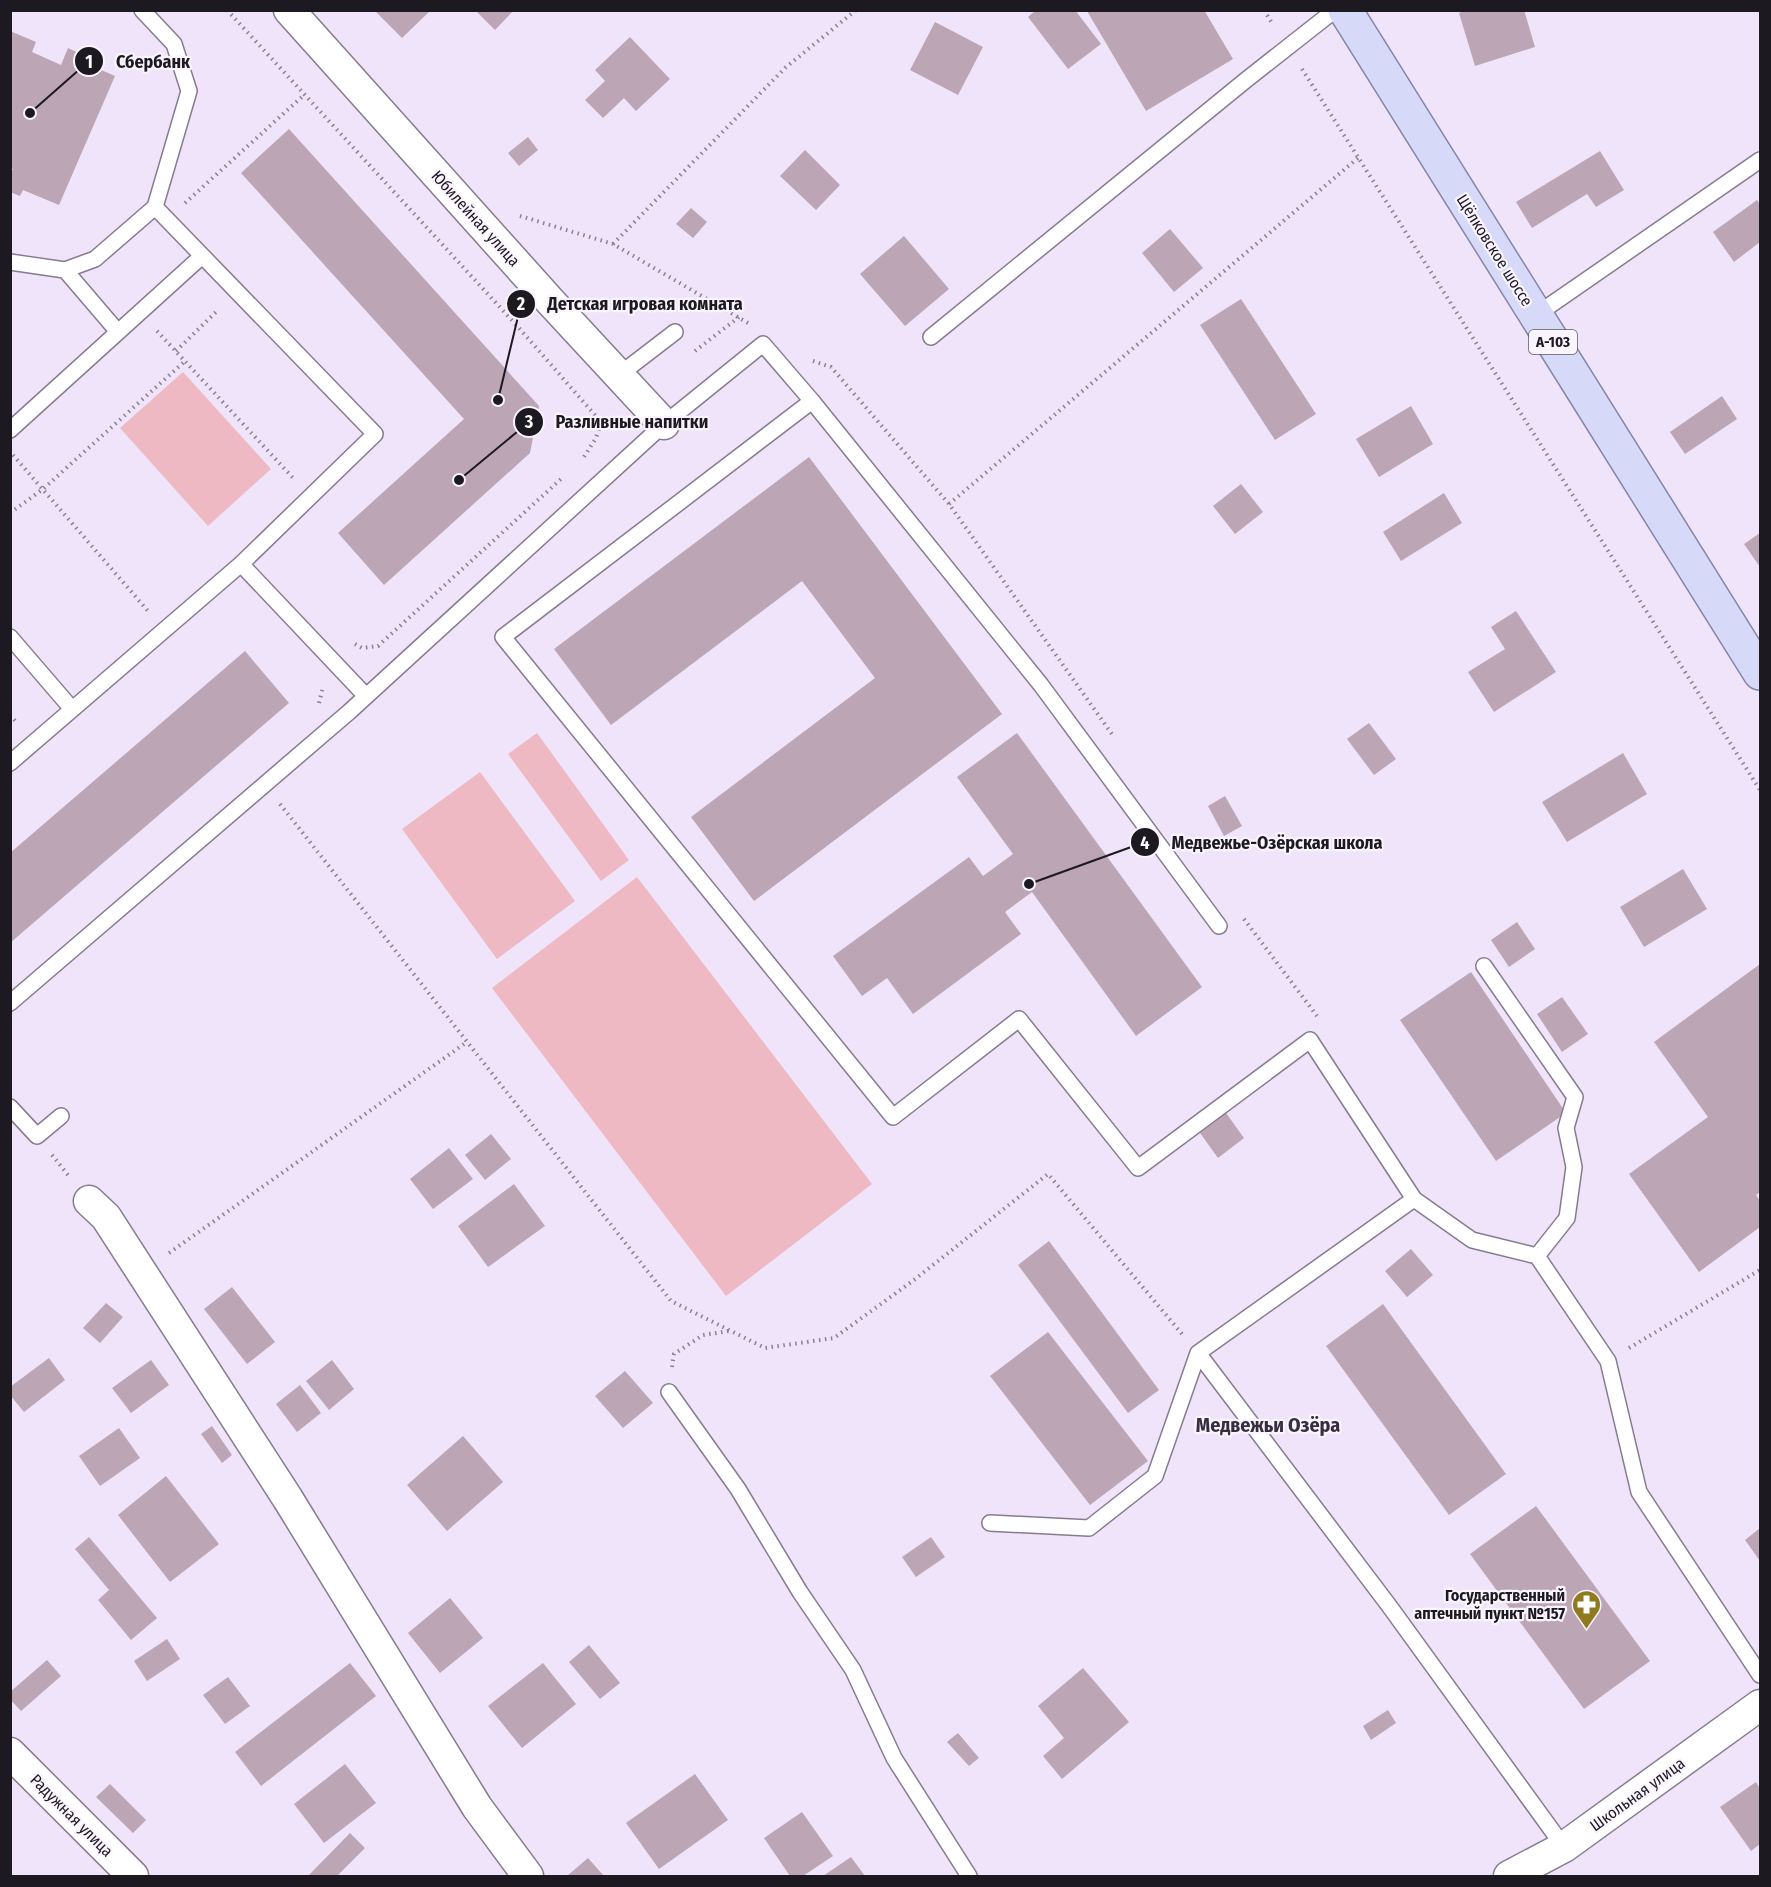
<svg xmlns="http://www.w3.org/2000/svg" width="1771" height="1887" viewBox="0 0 1771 1887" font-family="'Fira Sans Condensed',sans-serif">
  <rect width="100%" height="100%" fill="#efe4f9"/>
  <path fill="#eeb9c2" d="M183,372L271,469L208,526L120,428Z
    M537,733L629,860L601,881L508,754Z
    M480,772L575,901L497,959L402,829Z
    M637,877L872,1184L726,1296L492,988Z"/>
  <path fill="#bca6b5" d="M374,10H431L402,38Z
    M475,10H514L495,30Z
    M1036,10H1075L1101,44L1068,69L1028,17Z
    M1088,10H1204L1233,59L1146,111L1087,11Z
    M1467,10H1524L1535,47L1475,66L1459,13Z
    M935,22L983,47L958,95L910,70Z
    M10,31L36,42L32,52L61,65L68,48L85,56L83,62L115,76L59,205L23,190L20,196L10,192V174L13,169L10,168Z
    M630,37L670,79L636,111L624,98L603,118L585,100L605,81L595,70Z
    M289,129L539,406L530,453L384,585L338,533L464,419L241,173Z
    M528,137L538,150L519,166L508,153Z
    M805,150L840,185L816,210L780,176Z
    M1600,151L1624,190L1596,207L1587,194L1532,228L1516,202Z
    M1757,200L1760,204V242L1734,262L1713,232Z
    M691,208L707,222L693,238L676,224Z
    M1170,229L1203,268L1174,292L1142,253Z
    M904,236L949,289L905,326L860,274Z
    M1241,299L1316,414L1275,440L1200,325Z
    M1722,396L1737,419L1685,454L1670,432Z
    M1411,406L1433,444L1379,477L1356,439Z
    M809,457L1002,714L754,901L691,817L875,678L802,581L611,725L554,649Z
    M1241,484L1263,512L1235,534L1213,506Z
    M1444,493L1462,523L1401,561L1383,532Z
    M1760,533V567L1744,544Z
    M1516,611L1556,672L1494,712L1468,672L1505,649L1491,627Z
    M245,651L289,703L10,943V853Z
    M1369,723L1396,759L1374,775L1347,739Z
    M1017,733L1202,987L1136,1036L1032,892L1005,912L1021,934L913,1014L887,978L862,996L833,956L969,857L983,876L1013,854L957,777Z
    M1623,753L1647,794L1567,842L1542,802Z
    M1225,796L1242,826L1224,836L1208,806Z
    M1683,869L1707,909L1644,947L1620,907Z
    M1517,922L1535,949L1509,967L1491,940Z
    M1760,964V1192L1756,1195L1760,1201V1227L1699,1272L1629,1174L1708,1117L1654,1042Z
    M1471,972L1566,1113L1496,1161L1400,1020Z
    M1562,997L1588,1034L1562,1052L1537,1014Z
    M1226,1113L1244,1138L1218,1158L1200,1133Z
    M491,1134L511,1159L485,1180L465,1155Z
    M449,1148L473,1179L433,1209L410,1179Z
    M514,1184L545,1226L488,1267L458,1226Z
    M1049,1241L1159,1390L1128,1413L1018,1265Z
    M1411,1249L1433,1275L1407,1297L1385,1271Z
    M232,1287L275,1342L247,1364L204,1309Z
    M106,1303L123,1317L100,1343L83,1328Z
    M1383,1304L1506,1474L1449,1515L1326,1346Z
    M1048,1332L1148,1461L1090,1505L990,1376Z
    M49,1358L65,1380L24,1412L10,1395V1387Z
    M151,1360L169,1385L131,1413L112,1388Z
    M332,1360L354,1389L329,1410L306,1381Z
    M625,1371L653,1403L623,1428L595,1396Z
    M300,1385L321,1413L297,1432L276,1404Z
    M212,1426L232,1455L222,1463L201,1434Z
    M119,1428L140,1458L100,1486L79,1456Z
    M463,1436L503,1482L447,1531L407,1485Z
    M166,1476L219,1544L170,1582L118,1515Z
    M1536,1506L1650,1661L1584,1709L1470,1554Z
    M1760,1528V1561L1745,1540Z
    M89,1537L157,1618L131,1640L98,1600L109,1590L75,1549Z
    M931,1537L945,1557L916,1577L902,1557Z
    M450,1598L483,1638L440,1673L408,1633Z
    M167,1639L180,1659L147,1681L134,1661Z
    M589,1645L620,1683L600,1699L569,1662Z
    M47,1660L61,1676L21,1711L10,1699V1692Z
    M350,1663L376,1696L261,1786L235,1752Z
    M543,1663L576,1704L522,1748L488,1706Z
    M1083,1668L1129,1722L1062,1779L1043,1756L1064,1738L1038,1706Z
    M228,1677L250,1706L225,1724L203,1695Z
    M1388,1710L1396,1723L1371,1740L1363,1726Z
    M958,1733L979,1758L969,1766L947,1742Z
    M345,1764L376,1803L324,1843L294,1804Z
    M695,1774L728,1820L659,1869L626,1823Z
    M1756,1782L1760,1789V1844L1751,1851L1720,1807Z
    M110,1784L146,1820L133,1833L96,1797Z
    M802,1812L833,1856L803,1876H790L764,1838Z
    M350,1833L365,1848L337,1876H311L309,1875Z
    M851,1857L865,1876H823Z
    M588,1858L604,1876H567Z"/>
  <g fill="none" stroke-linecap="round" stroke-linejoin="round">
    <defs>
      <path id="lane" d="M142,10L174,44L189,91L155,207L375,434L241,564L365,695
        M10,262L65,270L95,259L155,207
        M65,270L118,332
        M1536,315L1760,160
        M931,337L1246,80L1335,10
        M619,375L675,332
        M10,430L202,256
        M10,637L72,709
        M10,763L241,564
        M1219,926L1041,685L812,401L503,637L893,1117L1019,1019L1138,1168L1310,1040L1414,1199
        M1484,966L1575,1097L1566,1128L1574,1167L1567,1218L1537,1256
        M10,1003L349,712L664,424L763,344L812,401
        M10,1107L37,1136L61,1116
        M669,1392L738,1489L800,1592L853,1670L894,1758L969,1876
        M990,1523L1089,1528L1155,1476L1198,1353
        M1564,1847L1390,1607L1198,1353L1414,1199L1472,1240L1537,1256L1608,1361L1639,1492L1760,1675"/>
      <path id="street" d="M289,10L550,301L664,424
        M89,1201L106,1217L288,1499L477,1807L528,1876
        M10,1753L133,1876
        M1509,1876L1564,1847L1760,1705"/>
      <path id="primary" d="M1345,10L1760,673"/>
    </defs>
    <use href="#lane" stroke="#867b8f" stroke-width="18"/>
    <use href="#street" stroke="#867b8f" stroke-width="33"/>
    <use href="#primary" stroke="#8485a8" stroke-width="36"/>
    <path stroke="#898290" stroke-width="4" stroke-dasharray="1.5 4.5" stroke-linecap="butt" d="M227,10L519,328L601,422L596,438L582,460
      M1264,10L1273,25
      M1302,69L1760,790
      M185,203L304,95
      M520,216L613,244L748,323
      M613,244L785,68L856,10
      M157,331L294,479
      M176,351L218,310
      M695,351L739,317
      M813,361L831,367L949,504L1114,737
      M13,455L148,611
      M949,504L1358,158
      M10,513L43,489L185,361
      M355,644L362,648L378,646L561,479
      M319,703L323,687
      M10,715L18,724
      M280,804L671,1301L765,1348L834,1338L914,1280L1048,1174L1182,1334
      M1244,919L1317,1016
      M52,1155L68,1175
      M169,1253L467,1042
      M1629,1348L1760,1270
      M672,1367L674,1354L703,1335L729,1331"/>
    <use href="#lane" stroke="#fff" stroke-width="15"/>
    <use href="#street" stroke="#fff" stroke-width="30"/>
    <use href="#primary" stroke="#d6d9f7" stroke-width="33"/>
  </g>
  <defs>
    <symbol id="pharmacy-pin" viewBox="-11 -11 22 30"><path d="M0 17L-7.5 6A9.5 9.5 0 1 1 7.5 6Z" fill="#91791f" stroke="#f9f4fd"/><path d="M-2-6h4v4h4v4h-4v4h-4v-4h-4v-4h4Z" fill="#fff"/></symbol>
  </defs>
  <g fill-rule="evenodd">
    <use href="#pharmacy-pin" x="1570" y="1588" width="33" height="45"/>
  </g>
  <g text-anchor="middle" stroke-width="4.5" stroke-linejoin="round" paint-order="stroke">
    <rect fill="#f9f4fd" stroke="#5f5b63" stroke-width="1.5" x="1529" y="330" width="48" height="24" rx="4.5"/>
    <g font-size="15" font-weight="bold" fill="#1d1921">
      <text x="1553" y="347">А-103</text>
    </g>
    <g font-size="16" fill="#1d1921" stroke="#f9f4fd">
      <text transform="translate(476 218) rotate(48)" y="6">Юбилейная улица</text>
      <text transform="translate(1495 250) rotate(58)" y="6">Щёлковское шоссе</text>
      <text transform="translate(1637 1794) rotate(-36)" y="6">Школьная улица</text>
      <text transform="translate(72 1815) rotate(45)" y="6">Радужная улица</text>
    </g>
    <g font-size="16" font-weight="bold" fill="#1d1921" stroke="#f9f4fd" text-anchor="end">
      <text x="1565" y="1601">Государственный<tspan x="1565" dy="18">аптечный пункт №157</tspan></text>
    </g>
    <g font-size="20" font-weight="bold" fill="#362d3e" stroke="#f9f4fd">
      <text x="1268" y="1432">Медвежьи Озёра</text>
    </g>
  </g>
  <path fill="none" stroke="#1d1921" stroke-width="2" d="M30 113L89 61M498 400L521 304M459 480L529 422M1029 884L1145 842"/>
  <g fill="#1d1921" stroke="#f9f4fd" stroke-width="2">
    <circle cx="30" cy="113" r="6"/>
    <circle cx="498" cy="400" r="6"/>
    <circle cx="459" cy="480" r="6"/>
    <circle cx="1029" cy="884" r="6"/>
    <circle cx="89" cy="61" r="15"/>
    <circle cx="521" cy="304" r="15"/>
    <circle cx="529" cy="422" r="15"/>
    <circle cx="1145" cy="842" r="15"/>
  </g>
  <g font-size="18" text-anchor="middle" font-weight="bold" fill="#fff">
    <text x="89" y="68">1</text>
    <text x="521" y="310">2</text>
    <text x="529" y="428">3</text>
    <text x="1145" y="849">4</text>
  </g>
  <g font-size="18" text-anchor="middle" font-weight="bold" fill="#1d1921" stroke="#f9f4fd" stroke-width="4.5" stroke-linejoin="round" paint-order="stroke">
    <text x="153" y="68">Сбербанк</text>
    <text x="645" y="310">Детская игровая комната</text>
    <text x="632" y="428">Разливные напитки</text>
    <text x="1277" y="849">Медвежье-Озёрская школа</text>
  </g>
  <rect width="1771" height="1887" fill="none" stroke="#1d1921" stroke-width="24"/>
</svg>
